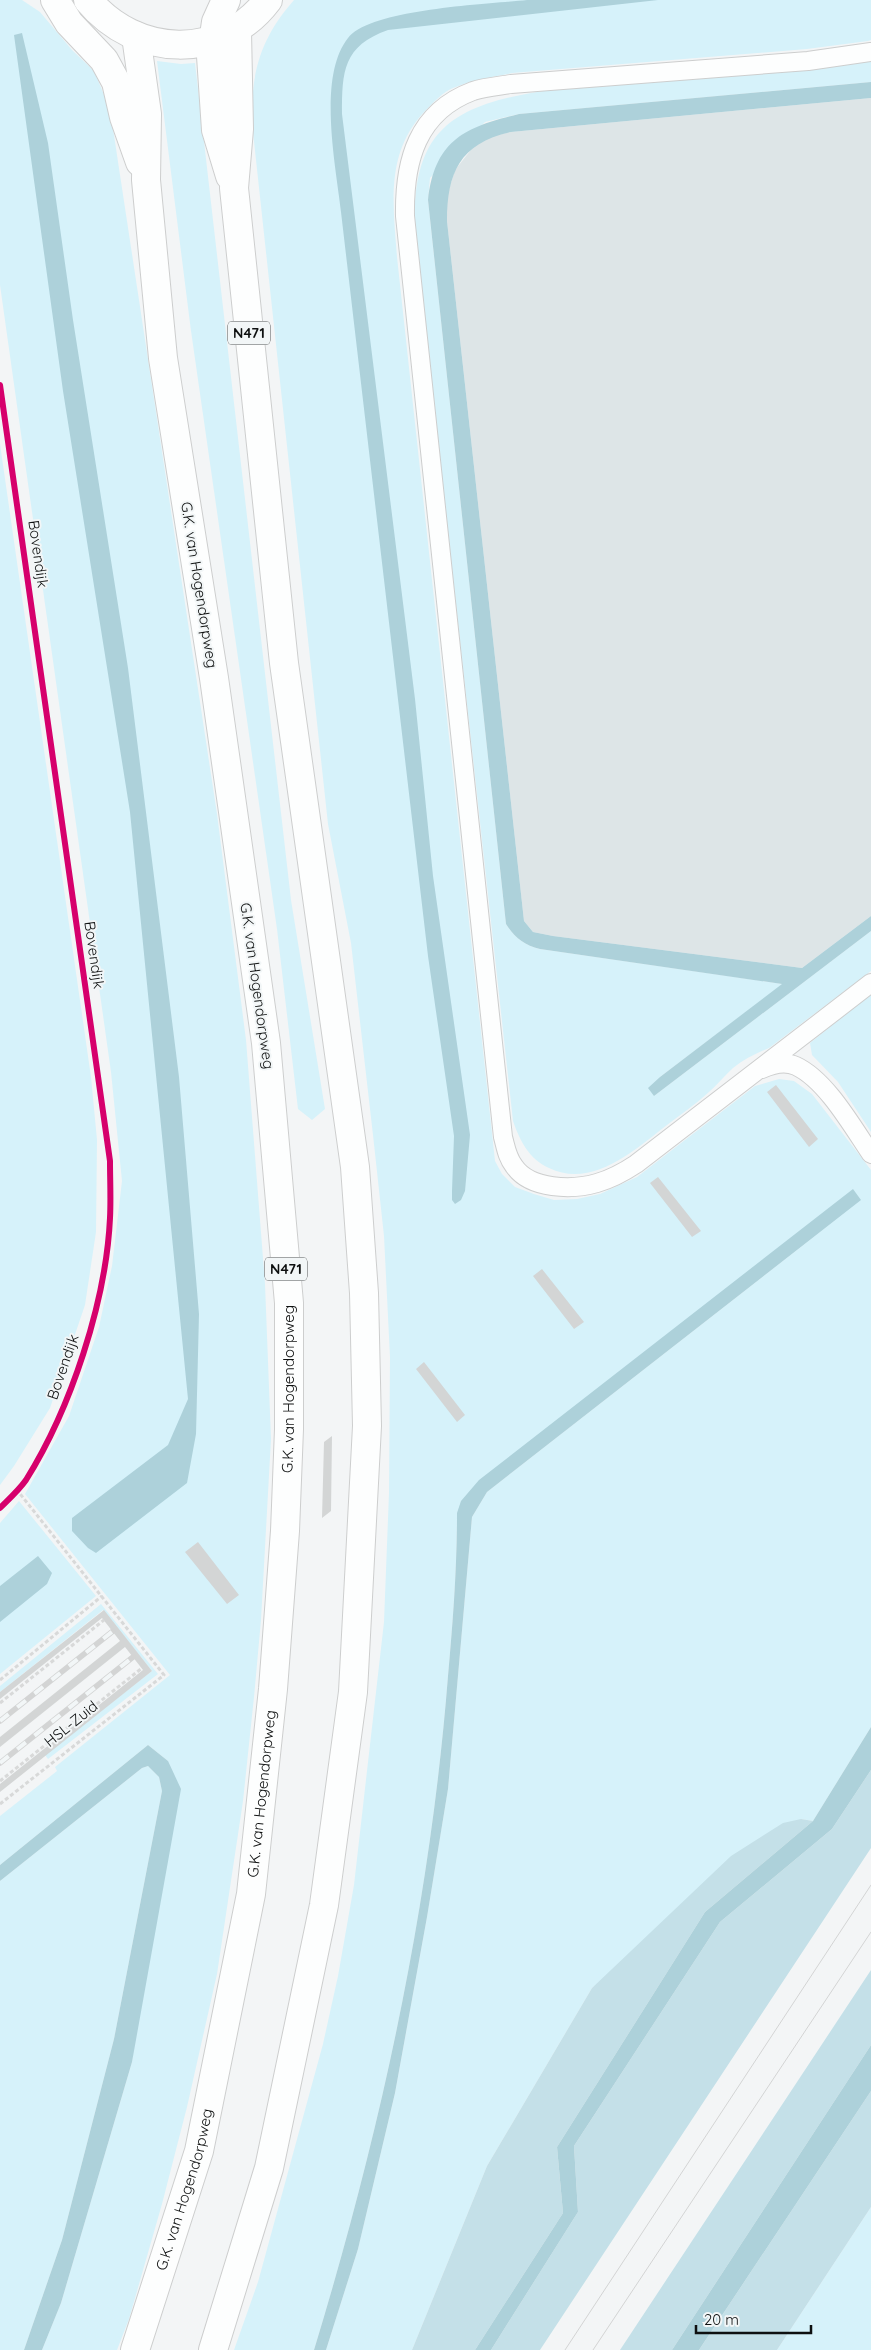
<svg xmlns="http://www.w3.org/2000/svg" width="871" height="2350" viewBox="0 0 871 2350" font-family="Quicksand,sans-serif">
  <rect width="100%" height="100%" fill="#f3f5f6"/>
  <path fill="#dde5e7" d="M871,98V916L802,968L553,936L533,932L524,921L447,221V195L455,170L474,146L491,136L511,132Z"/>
  <path fill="#d6f2fa" d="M0,0H22L40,12L72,50L94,71L110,109L217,814L246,1040L265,1284L271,1439L261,1620L254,1697L243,1801L217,1974L187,2107L162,2204L129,2319L117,2350H42L61,2303L132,2062L168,1761L148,1745L0,1865V1816L57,1771L55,1767L170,1675L25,1494L69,1416L99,1327L112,1266L122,1181L111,1072L0,285Z
    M294,0H871V40L868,41L807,49L512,73C492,77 471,80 453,88C443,92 434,102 426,110C385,152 393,203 397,257L495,1161L502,1174L515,1187L534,1194L554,1200L577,1199L600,1194L637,1177L755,1086L779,1079L794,1081L812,1094L871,1170V1727L813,1821L801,1819L592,1988L487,2166L412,2350H326L358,2249L395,2093L427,1917L448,1789L472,1517L487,1492L861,1200L457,1513C457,1568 453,1621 448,1676C430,1905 381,2130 314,2350H234L258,2282L323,2044L338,1976L354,1885L384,1622L389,1493L390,1357L384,1236L373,1135L351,943L328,824L252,123C251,72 260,39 294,0Z
    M157,61L181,64L195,63L291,900L325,1109L312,1120L298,1109L277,929L191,331Z
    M871,61V82L519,114L485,122L430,178L428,200L506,924C515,938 524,945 540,949L783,984L660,1077L654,1096L871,931V971L769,1048C757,1053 744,1059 733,1068C724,1076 717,1085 709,1092C696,1104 681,1114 667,1125C635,1150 592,1189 549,1168C529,1159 520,1141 513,1121L415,233C411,133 448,106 543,91L806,69Z
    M0,444L91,1077L97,1140L96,1232L85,1305L50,1408L14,1466L0,1485Z
    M871,994V1132L838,1082L812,1055L810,1043Z
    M19,1501L96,1596L0,1674V1523Z
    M101,1604L158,1674L48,1759L45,1755L152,1671L103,1610L0,1692V1686Z
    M148,1766L159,1777L162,1791L114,2039L62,2240L24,2350H0V1881L142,1768Z
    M871,2207V2350H777Z"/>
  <path fill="#c4e0e8" d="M871,1770V1848L540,2350H491L578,2212L574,2146L720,1922L832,1829Z
    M801,1819L813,1821L705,1912L557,2147L563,2213L475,2350H412L487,2166L592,1988L731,1856L783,1823Z
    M871,1970V2045L672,2350H620Z
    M871,2091V2207L777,2350H699Z"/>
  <path fill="#add1da" d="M527,0H658L388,30C343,46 342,71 342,114L415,699L433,876L470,1135L465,1191L461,1200L455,1204L452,1200V1191L454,1136L428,956L341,212C336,166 317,77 348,38C370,9 489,4 527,0Z
    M22,33L48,143L73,320L128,668L179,1077L199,1314L196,1434L187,1483L96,1553L88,1548L72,1531V1518L168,1445L188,1399L130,812L63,391L14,35Z
    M871,82V98L511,132C460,143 447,173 447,221L524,921L533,932L553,936L802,968L871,916V931L654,1096L648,1088L660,1077L782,984L540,949C524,945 515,938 506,924L428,200C435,139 466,127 519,114Z
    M853,1189L861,1200L487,1492L472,1517L448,1789L427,1917L395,2093L358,2249L326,2350H314C381,2130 430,1905 448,1676C453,1621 457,1568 457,1513L461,1501L479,1480Z
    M38,1556L52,1573L47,1584L0,1622V1586Z
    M871,1727V1770L832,1829L720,1922L574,2146L578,2212L491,2350H475L563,2213L557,2147L705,1912L813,1821Z
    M148,1745L168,1761L181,1789L132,2062L61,2303L42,2350H24L62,2240L114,2039L162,1791L159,1777L148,1766L142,1768L0,1881V1865Z
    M871,2045V2091L699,2350H672Z"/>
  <path fill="#d3d5d5" d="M776,1085L818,1139L809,1147L767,1092Z
    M658,1177L701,1231L692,1237L650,1183Z
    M542,1269L584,1322L574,1329L533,1276Z
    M424,1362L465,1415L457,1422L416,1369Z
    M332,1436L331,1511L322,1518L324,1442Z
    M198,1542L239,1595L227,1604L185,1552Z
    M104,1610L152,1671L0,1792V1784L143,1670L125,1647L0,1747V1737L120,1641L102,1618L0,1699V1692Z"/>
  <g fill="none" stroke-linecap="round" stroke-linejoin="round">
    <defs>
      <path id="service" d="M871,52L808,61L511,84C499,86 485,87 473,91C417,112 404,161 405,216L503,1137C506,1148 507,1157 514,1166C530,1190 573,1190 597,1183C611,1179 624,1172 636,1164L871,983
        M762,1069C773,1064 785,1061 796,1066C826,1080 852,1126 871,1154"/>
      <g id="primary">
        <path d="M55,0L69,23L104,60L116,82L124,117L140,162"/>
        <path d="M88,0C136,58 222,61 268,0"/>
        <path d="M226,0L216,22L211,56L216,130L230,176"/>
        <path id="s1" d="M135,2350L199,2151L251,1894L273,1689L285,1531L289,1429V1303L266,1043L214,678L163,358L146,180L147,114L136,36"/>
        <path d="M213,2350L269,2168L324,1905L353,1692L367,1426L364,1293L355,1167L284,663L234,188L239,129L237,31"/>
      </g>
    </defs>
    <use href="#service" stroke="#cdcece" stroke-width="20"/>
    <use href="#primary" stroke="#cdcece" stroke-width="30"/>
    <path stroke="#d8d9d9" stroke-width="3" stroke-dasharray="4 2.5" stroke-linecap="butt" d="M0,1680L102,1596
      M0,1703L104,1620
      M0,1781L142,1668
      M0,1804L164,1675L17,1490"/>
    <use href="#service" stroke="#fdfefe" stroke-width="18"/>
    <use href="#primary" stroke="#fdfefe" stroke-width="28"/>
    <path stroke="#d3d4d4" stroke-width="1" d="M565,2350L871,1885
      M593,2350L871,1932"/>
    <defs>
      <path id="rail" d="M0,1721L113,1631
        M0,1763L133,1657"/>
    </defs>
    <use href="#rail" stroke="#d3d4d4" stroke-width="5.5"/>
    <use href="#rail" stroke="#f2f6f7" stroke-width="4" stroke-dasharray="11" stroke-linecap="butt"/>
    <defs>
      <path id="cycleway" d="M0,385L110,1161C110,1180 111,1199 110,1218C106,1302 71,1408 26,1480C19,1490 9,1499 0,1508"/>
    </defs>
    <use href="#cycleway" stroke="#f2f6f7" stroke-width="9"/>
    <use href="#cycleway" stroke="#d6006c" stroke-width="6"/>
  </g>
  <g text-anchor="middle" stroke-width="4" stroke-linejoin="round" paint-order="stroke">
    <g fill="#f2f6f7" stroke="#525555" stroke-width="1">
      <rect x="228" y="321.5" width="42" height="23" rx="4"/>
      <rect x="265" y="1257.5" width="42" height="23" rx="4"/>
    </g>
    <g font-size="14" font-weight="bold" fill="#0e1010">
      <text x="249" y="338">N471</text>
      <text x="286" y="1274">N471</text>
    </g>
    <g font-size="15" fill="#0e1010" stroke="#f2f6f7">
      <text transform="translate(38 554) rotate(82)" y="5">Bovendijk</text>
      <text transform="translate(199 585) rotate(81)" y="5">G.K. van Hogendorpweg</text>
      <text transform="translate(94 955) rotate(82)" y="5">Bovendijk</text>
      <text transform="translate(257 986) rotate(82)" y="5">G.K. van Hogendorpweg</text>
      <text transform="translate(63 1367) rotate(-71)" y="5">Bovendijk</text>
      <text dy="5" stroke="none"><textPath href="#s1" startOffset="978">G.K. van Hogendorpweg</textPath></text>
      <text transform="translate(71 1724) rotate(-39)" y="5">HSL-Zuid</text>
      <text dy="5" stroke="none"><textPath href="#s1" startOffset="572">G.K. van Hogendorpweg</textPath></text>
      <text dy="5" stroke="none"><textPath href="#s1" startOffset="168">G.K. van Hogendorpweg</textPath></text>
    </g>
  </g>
  <path d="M696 2325v8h115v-8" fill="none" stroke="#0e1010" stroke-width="2.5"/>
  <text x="704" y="2325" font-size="15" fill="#0e1010" stroke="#f2f6f7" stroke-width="4" paint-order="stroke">20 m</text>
</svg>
